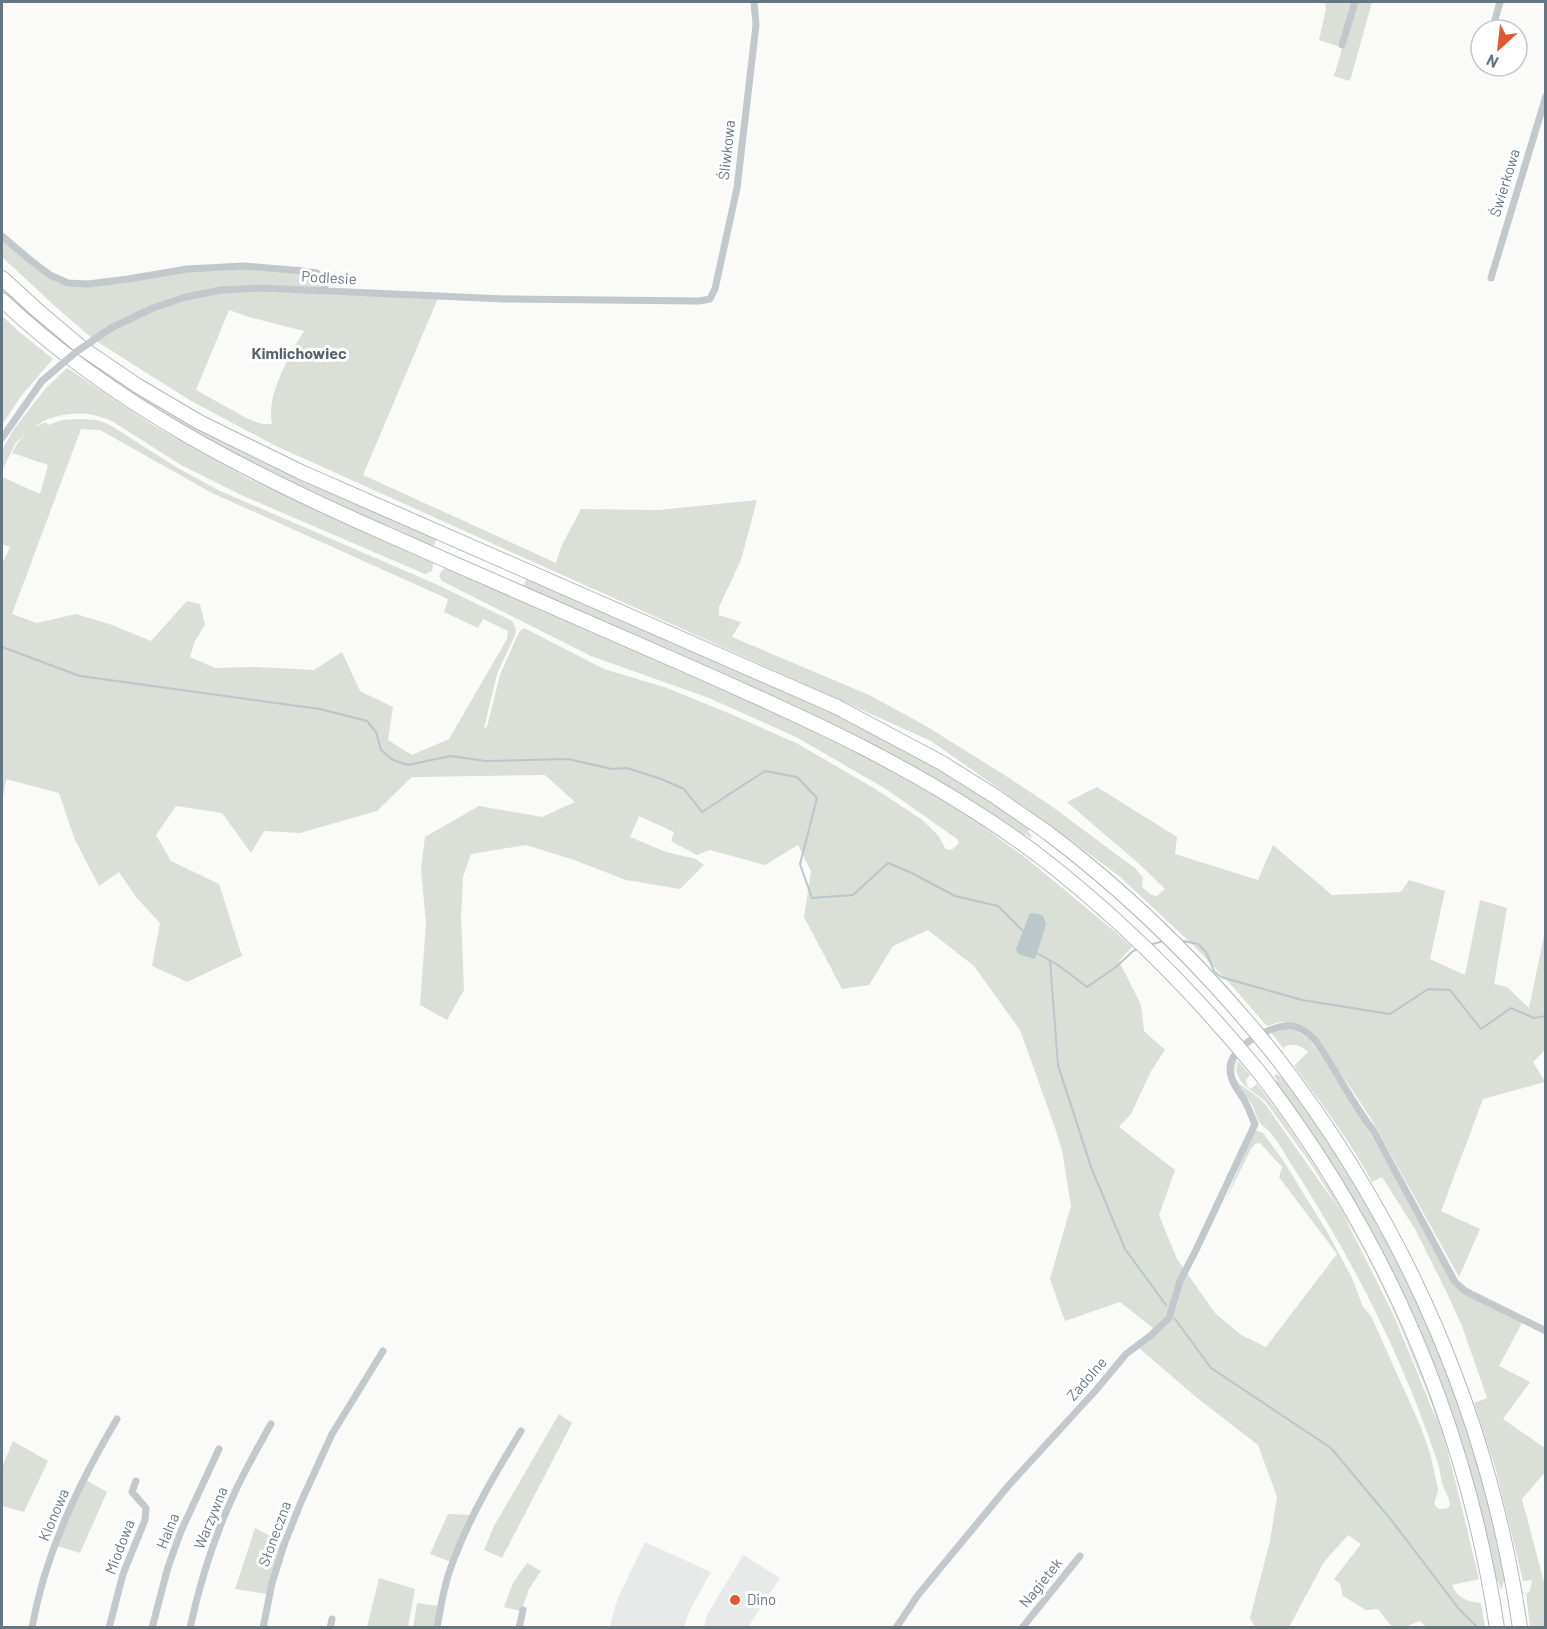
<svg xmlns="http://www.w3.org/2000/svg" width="1547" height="1629" viewBox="0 0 1547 1629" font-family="Barlow,sans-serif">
  <rect width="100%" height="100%" fill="#fafaf8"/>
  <path fill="#e8e9e9" d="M645,1542L711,1572L690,1610L684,1627H610L614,1610L618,1598Z
    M743,1555L780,1578L748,1627H704L707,1615Z"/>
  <path fill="#dadfd7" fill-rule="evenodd" d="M1325,2H1353L1340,47L1319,40L1326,9Z
    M1356,2H1372L1350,81L1334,76Z
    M2,236L29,259L68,283L187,269L244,266L317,273L326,291L439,296L363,475L556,563L561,547L581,509L659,510L757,500L741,560L719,607V615L741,622L732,637L869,695L926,726L1006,776L1050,805L1136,869L1143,878L1142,887L1151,895L1157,896L1165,889L1138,863L1067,802L1097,787L1177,837L1175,854L1258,880L1273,845L1332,895L1401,892L1409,880L1445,891L1430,959L1465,975L1480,900L1507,908L1494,984L1507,987L1529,1008L1545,931V1050L1533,1062L1545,1082L1483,1099L1441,1211L1480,1229L1459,1277L1370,1117L1316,1036L1303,1026L1294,1023L1280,1022L1267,1026L1232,986L1194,946L1119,876L1053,827L931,741L276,446L191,401L93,339L57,308L2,257ZM229,310L249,317L304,331C289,356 266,395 272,424H262L248,419L196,390Z
    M2,285L87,358L437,538L433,548L367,520L243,460L127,393L23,313L2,293Z
    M2,316L17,330L53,359L21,396L2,425Z
    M67,368L154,426L247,478L433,563L432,571L425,574L241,495L181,465L112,421C104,418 96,415 88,414C72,412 47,416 35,427L46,422L48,425L62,420L79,419L97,420L110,425L176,467L218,490L438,585L512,621L516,629L515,635L497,674L484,728L487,727L500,675L518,634L522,629L524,628L604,669L667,688L733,715L798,744L877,790L921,819L938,835L945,848L948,850L953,849L959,843L957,839L886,789L796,737L709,698L591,656L442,581L439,576L443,569L446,568L745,699L876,762L969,816L1031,862L1119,935L1132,947L1119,961L1141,1005L1144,1031L1165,1050L1151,1071L1131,1114L1119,1127L1175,1170L1159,1215L1177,1259L1215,1313L1241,1335L1266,1347L1337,1254L1279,1177L1282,1167L1260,1143L1255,1144L1251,1149L1224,1203L1255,1130L1263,1133L1283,1160L1329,1235L1352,1278L1363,1307L1371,1316L1420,1425L1430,1453L1438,1489C1438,1498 1430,1503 1439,1509C1460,1511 1444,1492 1442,1483C1440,1475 1440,1468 1437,1461C1402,1354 1349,1253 1288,1159C1282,1149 1276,1138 1267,1129C1265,1127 1262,1126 1261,1124C1256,1118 1255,1109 1251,1103C1244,1094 1234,1084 1233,1072C1232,1067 1234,1063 1236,1059L1237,1060C1228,1086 1246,1085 1260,1099C1264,1102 1267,1107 1270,1111L1341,1212L1311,1164L1265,1101L1244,1085L1240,1080L1236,1071L1238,1061L1250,1075L1246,1080L1247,1086L1251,1089L1257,1084C1316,1161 1365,1243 1403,1331C1416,1360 1429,1390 1439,1420C1454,1472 1466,1526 1479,1579L1452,1585C1457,1598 1468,1602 1481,1603L1485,1627H1426L1420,1621L1405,1627H1392L1378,1609L1366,1610L1343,1596L1340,1584L1334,1579L1361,1544L1348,1535L1324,1562L1289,1627H1255L1250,1618L1270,1541L1277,1497L1258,1445L1196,1397L1139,1348L1157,1333L1153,1328L1120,1302L1065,1321L1050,1279L1071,1206L1062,1150L1053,1122L1020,1030L974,966L928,930L893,946L869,985L842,989L804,917L811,871L798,845L765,865L710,850L697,855L671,841L674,832L639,816L630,837L666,852L696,859L704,865L680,889L626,880L574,860L526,845L471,854L463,877L461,918L464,990L447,1020L420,1005L426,923L421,870L425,837L479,806L542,817L575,802L545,775L412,777L377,811L300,833L264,831L251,853L222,813L176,806L156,835L171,861L219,884L242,956L187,982L152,966L160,923L136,897L119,872L99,886L75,840L59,793L6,779L2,804V564L10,547L2,544V477L40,494L48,465L12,453L17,444L27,432L15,444L2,471V450L14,429L45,389ZM81,429L100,430L212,493L448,599L444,612L478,628L483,619L508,631L507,639L449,739L412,755L388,740L393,707L360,691L342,652L314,670L257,667L215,668L190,657L195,641L205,625L200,604L187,601L151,641L112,625L76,614L37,623L12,614ZM1344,1216C1373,1263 1396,1314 1416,1365C1424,1384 1432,1402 1437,1421L1394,1316Z
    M527,578L813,702L934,764L1030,827L1028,831L1032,837L1031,838L1025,834L1023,837L979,808L523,587Z
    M1287,1029L1296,1031L1310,1040L1327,1064L1370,1133L1444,1265L1460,1290L1523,1321L1499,1366L1530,1382L1503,1419L1545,1448V1472L1522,1499L1545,1586V1627H1530L1526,1594L1530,1591L1532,1580L1523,1581L1496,1470L1474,1403L1487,1398L1462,1326L1445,1289L1415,1229L1382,1177L1372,1182C1350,1141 1322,1104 1294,1066L1308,1052C1301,1045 1292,1042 1283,1048L1271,1032Z
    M1277,1074L1281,1077L1284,1075L1367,1201L1426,1316L1472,1439L1507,1580H1504L1502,1589H1501L1498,1581H1496L1493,1572L1436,1374L1275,1083L1277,1080L1274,1076Z
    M559,1414L572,1423L502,1558L484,1550L494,1526Z
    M13,1441L48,1461L24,1512L2,1506V1467Z
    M86,1480L107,1492L80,1553L57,1546Z
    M448,1514L471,1515L451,1562L430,1554Z
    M255,1528L282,1542L268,1594L235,1589Z
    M527,1563L541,1571L529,1589L521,1611L504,1607L513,1583Z
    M379,1578L415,1589L408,1627H367Z
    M417,1603L439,1606L435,1627L413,1628Z"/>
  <path fill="#bbc7cb" d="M1030,913L1038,914L1043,916L1046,924L1035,959L1018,954L1016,949Z"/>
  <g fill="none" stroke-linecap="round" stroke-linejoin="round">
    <path stroke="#bbc7cb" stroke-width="2" d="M2,647L80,676L320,709L367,721L376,732L381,750L393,760L408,765L450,756L486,761L568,759L612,769L627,768L661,779L684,789L702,812L765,771L797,777L817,798L800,864L812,898L853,895L888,863L912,873L955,896L998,906L1024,932
      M1178,940L1198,944L1206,952L1214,971L1221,977L1302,1000L1390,1014L1428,989L1450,990L1481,1029L1511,1008L1534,1018L1546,1016
      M1149,945L1164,941
      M1035,952L1058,965L1087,987L1116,967L1133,951L1138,949
      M1050,961L1058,1065L1091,1167L1125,1249L1166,1305
      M1175,1319L1211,1368L1331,1448L1392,1521L1459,1609L1478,1628"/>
    <defs>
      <path id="motorway" d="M2,278L37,310L82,348L138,386L199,422L301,472L837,707L942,763L993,795L1048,833
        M2,300C113,405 250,474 389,535C486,578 583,620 681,663C806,718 923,770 1034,852
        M1277,1058C1406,1226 1490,1418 1520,1628
        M1259,1072C1385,1236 1466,1423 1497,1628"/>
    </defs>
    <use href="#motorway" stroke="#b4b9bd" stroke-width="16"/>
    <path stroke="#c3c8cc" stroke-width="7" d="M1492,30L1500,2
      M1342,45L1355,2
      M2,236L29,259L50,275L68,283L88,284L128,279L187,269L244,266L304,271L317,273L324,281L325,291
      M1491,278L1546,96
      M111,328L153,308L186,297L221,290L262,288L504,299L699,301L710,299L715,289L737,188L756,25L754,2
      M2,438L42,381
      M32,1628C45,1553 79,1483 117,1419
      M109,1628L123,1574L145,1520L146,1508L132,1492L136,1481
      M152,1628L168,1567L181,1531L219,1449
      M190,1628C200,1582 214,1537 234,1494C245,1470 258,1447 271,1424
      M263,1628L272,1583L285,1542L301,1502L332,1434L383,1351
      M330,1628L332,1619
      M437,1628C441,1604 445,1581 454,1559C471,1514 496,1472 521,1431
      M519,1628L523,1610
      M896,1628L918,1595L1009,1485L1096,1390L1126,1354L1150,1336L1169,1318L1180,1281L1196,1250L1255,1124C1251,1115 1248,1106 1243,1098C1237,1089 1230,1080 1230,1069C1229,1047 1272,1024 1291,1026C1301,1027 1308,1033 1315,1040C1336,1069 1351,1102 1373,1130L1455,1282L1465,1291L1546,1331
      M1022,1628L1080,1556"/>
    <use href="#motorway" stroke="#fff" stroke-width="14"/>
    <defs>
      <path id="motorway-bridge" d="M1048,833C1134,898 1210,974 1277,1058
        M1034,852C1118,916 1192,990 1259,1072"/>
    </defs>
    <use href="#motorway-bridge" stroke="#b4b9bd" stroke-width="16" stroke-linecap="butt"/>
    <path stroke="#c3c8cc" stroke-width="7" d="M42,381L76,352L111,328"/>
    <use href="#motorway-bridge" stroke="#fff" stroke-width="14"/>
  </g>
  <circle fill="#e4572e" stroke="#fff" stroke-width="2" cx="735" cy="1600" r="6"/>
  <g text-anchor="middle" stroke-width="6" stroke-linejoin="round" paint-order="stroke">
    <g font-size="15" fill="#657683" stroke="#fff">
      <text transform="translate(727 150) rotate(-84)" y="5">Śliwkowa</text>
      <text transform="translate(1505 183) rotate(-73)" y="5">Świerkowa</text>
      <text transform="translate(329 278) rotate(3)" y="5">Podlesie</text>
      <text transform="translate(1087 1379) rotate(-49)" y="5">Zadolne</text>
      <text transform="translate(54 1515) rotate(-67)" y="5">Klonowa</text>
      <text transform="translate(211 1518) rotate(-68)" y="5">Warzywna</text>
      <text transform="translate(168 1531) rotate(-68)" y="5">Halna</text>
      <text transform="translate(275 1534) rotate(-70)" y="5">Słoneczna</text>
      <text transform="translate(120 1547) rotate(-69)" y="5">Miodowa</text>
      <text transform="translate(1041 1583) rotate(-51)" y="5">Nagietek</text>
    </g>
    <g font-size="15" fill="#657683" stroke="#fff" text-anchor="start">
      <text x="747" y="1605">Dino</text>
    </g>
    <g font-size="16" font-weight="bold" fill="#57646e" stroke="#fff">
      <text x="299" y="359">Kimlichowiec</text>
    </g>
  </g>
  <rect width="1547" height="1629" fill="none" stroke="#657683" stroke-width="6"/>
  <g transform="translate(1499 48) rotate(207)"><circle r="28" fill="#ffffff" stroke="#c1c8cd" stroke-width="1.5"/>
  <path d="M0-4.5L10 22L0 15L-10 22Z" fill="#e4572e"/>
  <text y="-9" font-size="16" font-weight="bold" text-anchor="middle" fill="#657683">N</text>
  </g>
</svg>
